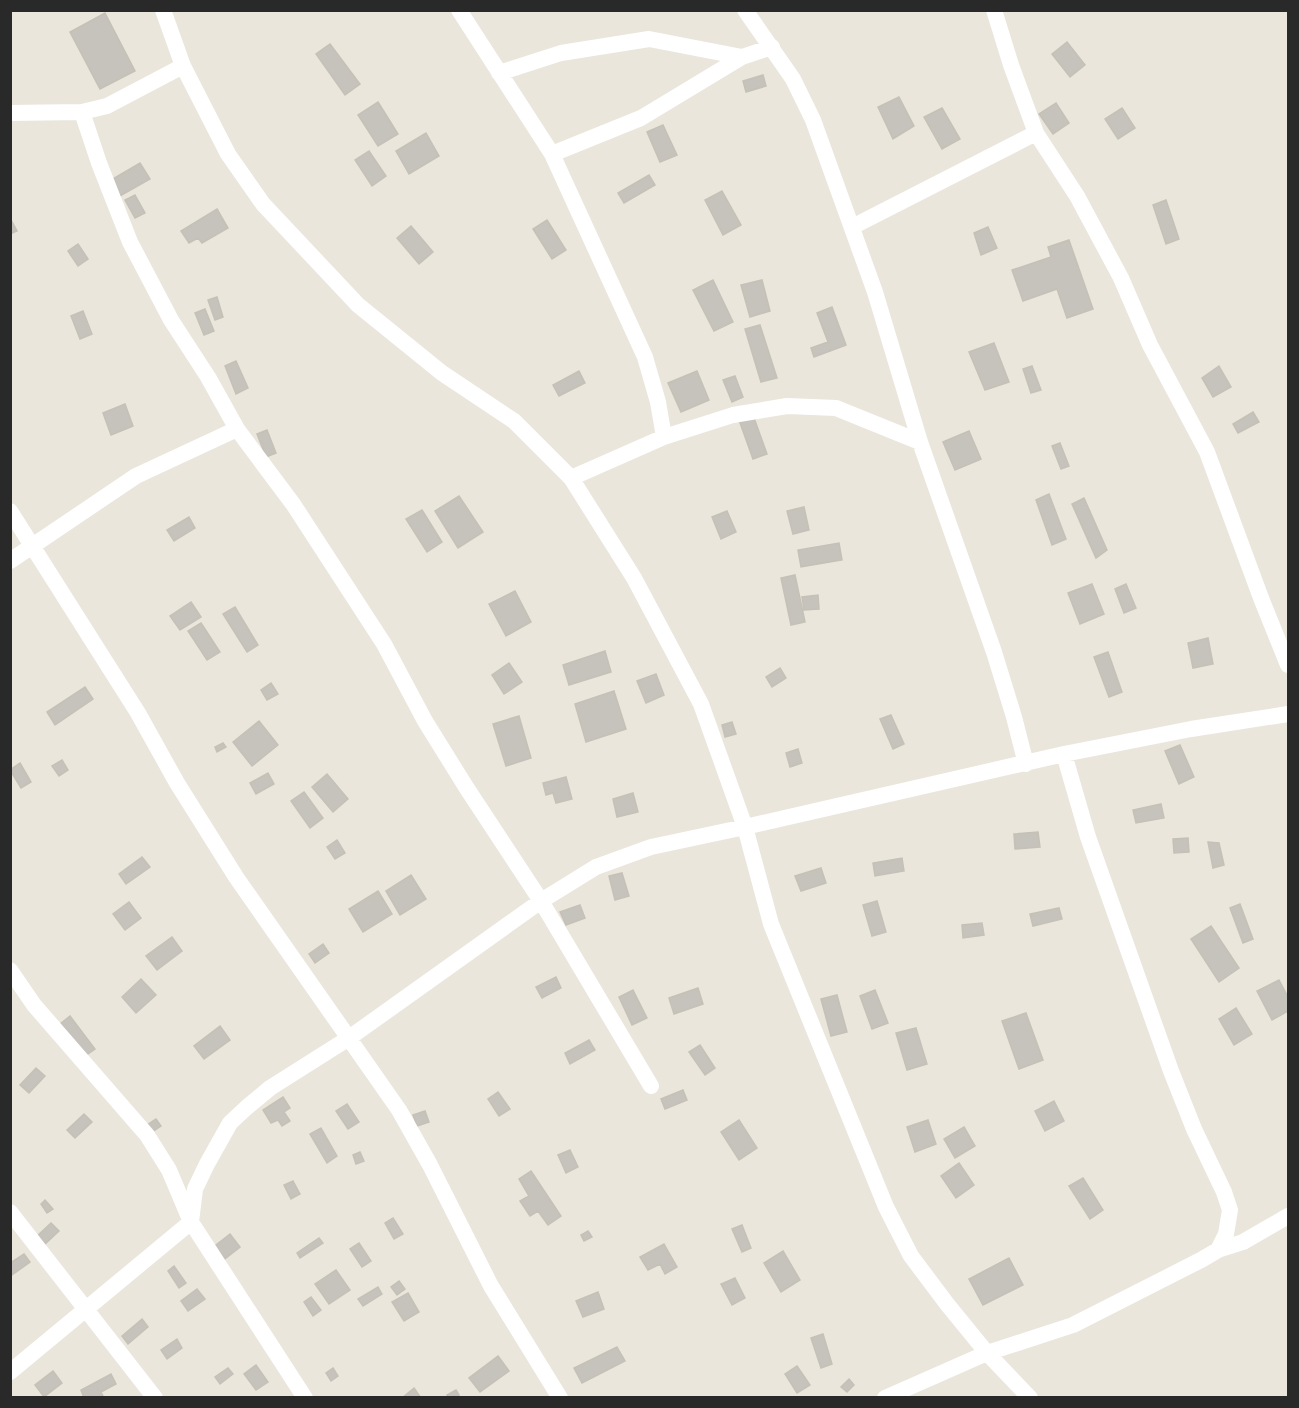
<svg xmlns="http://www.w3.org/2000/svg" width="1299" height="1408" viewBox="0 0 1299 1408" font-family="'PT Sans',sans-serif">
  <rect width="100%" height="100%" fill="#eae6dc"/>
  <path fill="#c6c2bc" stroke="#c5c1b6" stroke-width="1.5" d="M105,13L135,71L100,89L70,32Z
    M1067,42L1085,65L1070,77L1052,54Z
    M330,44L360,84L345,95L316,54Z
    M763,75L766,86L746,92L743,81Z
    M899,97L914,126L893,139L878,107Z
    M378,102L398,134L378,146L358,115Z
    M1056,103L1069,123L1053,134L1039,114Z
    M942,108L960,139L942,149L924,117Z
    M1122,108L1135,128L1118,139L1105,119Z
    M663,125L677,155L660,162L647,132Z
    M426,133L439,156L409,174L396,151Z
    M369,151L386,176L372,186L355,160Z
    M140,163L150,179L120,196L111,180Z
    M649,175L655,185L624,203L618,193Z
    M722,191L741,225L723,235L705,200Z
    M135,195L145,213L135,218L125,200Z
    M1166,200L1179,239L1166,244L1153,205Z
    M217,209L228,228L202,243L198,238L189,243L181,231Z
    M10,218L17,231L10,234Z
    M547,220L566,250L552,259L533,229Z
    M411,226L433,252L419,264L397,238Z
    M988,227L997,248L981,255L974,233Z
    M1069,240L1093,309L1067,318L1057,289L1023,301L1012,270L1051,257L1048,247Z
    M78,244L88,259L78,266L68,251Z
    M713,280L733,322L714,331L693,290Z
    M762,280L770,311L750,317L741,285Z
    M217,297L223,317L215,320L208,300Z
    M832,307L846,345L814,357L811,348L828,342L817,313Z
    M205,309L214,331L204,335L195,313Z
    M83,311L92,334L80,339L71,316Z
    M760,325L777,378L761,382L745,329Z
    M994,343L1009,382L985,390L969,352Z
    M236,361L248,388L236,394L225,366Z
    M1032,366L1041,390L1031,393L1023,369Z
    M1219,366L1231,387L1213,397L1202,378Z
    M579,371L585,383L559,396L553,385Z
    M697,371L709,400L681,412L668,383Z
    M735,376L743,397L732,402L723,380Z
    M125,404L133,426L111,435L103,413Z
    M1253,412L1259,422L1238,433L1233,424Z
    M753,415L767,454L753,459L739,420Z
    M267,430L276,453L266,457L257,434Z
    M969,431L981,459L955,470L943,442Z
    M1060,443L1069,466L1061,469L1052,446Z
    M1049,494L1066,539L1052,545L1036,500Z
    M459,496L483,532L458,548L435,511Z
    M1084,498L1107,550L1096,558L1072,504Z
    M804,507L809,530L793,534L787,511Z
    M422,510L442,542L427,552L406,519Z
    M727,511L736,532L721,539L712,517Z
    M189,517L195,528L174,541L167,530Z
    M839,543L842,560L801,567L798,550Z
    M795,575L805,622L791,625L781,578Z
    M1092,584L1104,614L1080,624L1068,593Z
    M1126,584L1136,608L1124,613L1115,589Z
    M515,591L531,622L506,636L489,604Z
    M818,595L819,609L804,610L802,597Z
    M191,602L201,617L180,630L170,616Z
    M235,607L258,645L247,652L223,614Z
    M201,623L220,652L207,660L188,631Z
    M1208,638L1213,664L1193,668L1188,643Z
    M605,651L611,672L569,685L563,665Z
    M1108,652L1122,692L1109,697L1094,657Z
    M509,663L522,682L504,694L492,675Z
    M780,668L786,678L772,687L766,677Z
    M656,674L664,695L646,703L637,681Z
    M271,683L278,694L267,700L261,690Z
    M85,687L93,699L55,725L47,712Z
    M614,691L626,729L586,742L575,704Z
    M891,715L904,744L893,749L880,719Z
    M519,716L531,758L506,766L493,724Z
    M259,721L278,745L252,766L233,742Z
    M732,722L736,734L725,737L722,725Z
    M223,743L226,747L217,752L215,747Z
    M1180,745L1194,777L1179,784L1165,751Z
    M798,749L802,763L790,767L786,753Z
    M62,760L68,770L59,776L52,766Z
    M20,763L31,782L21,788L10,770Z
    M268,773L274,784L256,794L250,783Z
    M327,774L348,799L333,812L312,787Z
    M566,777L572,799L556,803L553,793L546,795L543,783Z
    M304,792L323,818L310,828L291,801Z
    M633,793L638,812L617,817L613,799Z
    M1161,804L1164,818L1136,823L1133,810Z
    M1038,832L1040,847L1015,849L1014,834Z
    M1188,838L1189,852L1174,853L1173,839Z
    M337,840L345,853L335,859L327,847Z
    M1208,842L1219,843L1224,865L1213,868Z
    M142,857L150,867L126,884L119,874Z
    M902,858L904,871L875,876L873,863Z
    M821,868L826,883L801,891L795,876Z
    M622,873L629,896L615,900L609,876Z
    M411,875L426,899L400,915L386,891Z
    M378,891L392,914L363,932L349,909Z
    M877,901L886,932L872,936L863,905Z
    M129,902L141,918L125,930L113,914Z
    M1240,904L1253,939L1243,943L1230,908Z
    M580,905L585,918L566,925L560,912Z
    M1059,908L1062,919L1033,926L1030,914Z
    M982,923L984,935L963,938L962,925Z
    M1211,926L1239,968L1219,982L1191,939Z
    M172,937L182,951L157,970L146,956Z
    M323,944L329,953L315,963L309,954Z
    M556,977L561,988L542,998L536,987Z
    M141,979L156,995L136,1013L122,997Z
    M1279,980L1288,997V1011L1272,1020L1257,991Z
    M698,988L703,1004L674,1014L669,998Z
    M633,990L647,1018L632,1025L619,997Z
    M875,990L888,1023L872,1029L860,996Z
    M837,995L847,1032L831,1036L821,999Z
    M1236,1008L1252,1034L1234,1045L1219,1019Z
    M1026,1013L1043,1060L1019,1069L1002,1021Z
    M70,1016L95,1049L85,1056L60,1024Z
    M220,1026L230,1040L204,1059L194,1046Z
    M916,1028L927,1064L907,1070L896,1033Z
    M589,1040L595,1050L570,1064L565,1053Z
    M700,1045L715,1068L705,1075L689,1052Z
    M36,1068L45,1076L29,1093L20,1085Z
    M683,1090L687,1100L665,1109L661,1099Z
    M498,1092L510,1109L499,1116L488,1099Z
    M283,1097L290,1108L284,1112L290,1121L282,1126L278,1120L271,1123L263,1110Z
    M1054,1101L1064,1121L1045,1131L1035,1111Z
    M347,1104L359,1122L348,1129L336,1111Z
    M425,1111L429,1122L417,1126L413,1115Z
    M84,1114L92,1122L75,1138L67,1130Z
    M156,1119L161,1126L152,1132L147,1125Z
    M739,1120L757,1148L739,1160L721,1132Z
    M928,1120L936,1144L915,1152L907,1127Z
    M964,1127L975,1146L955,1158L944,1139Z
    M321,1128L337,1156L327,1163L310,1134Z
    M570,1150L578,1167L566,1173L558,1155Z
    M360,1152L364,1161L356,1164L353,1155Z
    M959,1163L974,1185L956,1198L941,1176Z
    M531,1171L561,1216L548,1225L538,1211L530,1216L520,1201L529,1196L519,1179Z
    M1083,1178L1103,1210L1090,1219L1069,1186Z
    M293,1181L300,1194L291,1199L284,1185Z
    M45,1200L53,1209L47,1213L41,1204Z
    M393,1218L403,1234L394,1239L385,1223Z
    M51,1223L59,1231L43,1246L35,1238Z
    M742,1225L751,1248L742,1252L732,1229Z
    M588,1231L592,1237L584,1241L581,1235Z
    M230,1234L240,1247L221,1262L211,1249Z
    M319,1238L323,1243L300,1258L297,1253Z
    M359,1243L371,1261L362,1267L350,1249Z
    M664,1244L677,1267L665,1274L660,1264L648,1270L640,1257Z
    M783,1251L800,1280L781,1292L764,1263Z
    M24,1254L30,1262L12,1275L10,1263Z
    M1009,1258L1023,1285L983,1305L969,1279Z
    M174,1266L186,1283L179,1288L168,1271Z
    M336,1270L350,1290L329,1304L315,1284Z
    M735,1278L745,1298L732,1305L721,1284Z
    M399,1281L405,1289L397,1295L391,1287Z
    M378,1287L382,1294L363,1306L358,1299Z
    M197,1289L205,1299L188,1311L181,1301Z
    M598,1292L604,1309L583,1317L576,1301Z
    M408,1293L419,1312L404,1321L392,1302Z
    M311,1297L321,1310L313,1316L304,1302Z
    M142,1319L148,1327L128,1344L122,1336Z
    M823,1334L832,1364L821,1368L811,1338Z
    M177,1339L182,1348L167,1359L161,1350Z
    M617,1347L625,1361L582,1383L574,1368Z
    M498,1356L509,1371L480,1392L469,1378Z
    M256,1365L268,1382L256,1390L244,1374Z
    M797,1366L810,1385L797,1393L785,1374Z
    M228,1368L233,1374L220,1384L215,1377Z
    M333,1368L338,1376L331,1381L326,1373Z
    M53,1371L62,1383L44,1397L35,1385Z
    M111,1374L116,1384L101,1392L104,1398H84L81,1390Z
    M849,1379L854,1385L847,1392L841,1387Z
    M414,1388L421,1398H402Z
    M456,1390L459,1395L449,1398L447,1395Z"/>
  <g fill="none" stroke-linecap="round" stroke-linejoin="round">
    <path stroke="#fff" stroke-width="16" d="M163,10L183,66L228,154L263,204L358,305L442,373L514,421L571,478L634,578L701,704L745,827L771,924L886,1207L911,1256L947,1304L987,1353L1030,1398
      M459,10L552,154L645,357L658,402L664,437
      M745,10L793,79L813,120L875,292L920,442L994,652L1014,717L1026,764
      M994,10L1011,65L1036,133L1077,196L1121,278L1150,345L1207,452L1261,598L1288,665
      M499,73L561,53L649,39L742,57
      M82,112L99,163L130,242L171,320L208,377L237,429L293,504L384,644L425,721L466,787L541,901L651,1086
      M10,113L82,112L107,106L183,66
      M552,154L641,118L742,57L772,47
      M852,227L1036,133
      M571,478L664,437L733,415L787,406L836,408L920,442
      M10,511L138,713L177,783L236,877L399,1110L430,1165L491,1286L560,1398
      M10,561L136,476L237,429
      M10,970L34,1005L147,1135L169,1170L191,1222L305,1398
      M10,1212L155,1398
      M1218,1250L1243,1242L1288,1216
      M10,1372L191,1222L195,1189L207,1164L230,1123L246,1108L270,1088L349,1038L541,901L596,867L651,847L745,827L1064,754L1191,729L1288,714
      M885,1398L987,1353L1073,1325L1201,1260L1218,1250L1226,1234L1230,1210L1224,1192L1194,1129L1171,1071L1088,837L1064,754"/>
  </g>
  <rect width="1299" height="1408" fill="none" stroke="#292929" stroke-width="24"/>
</svg>
